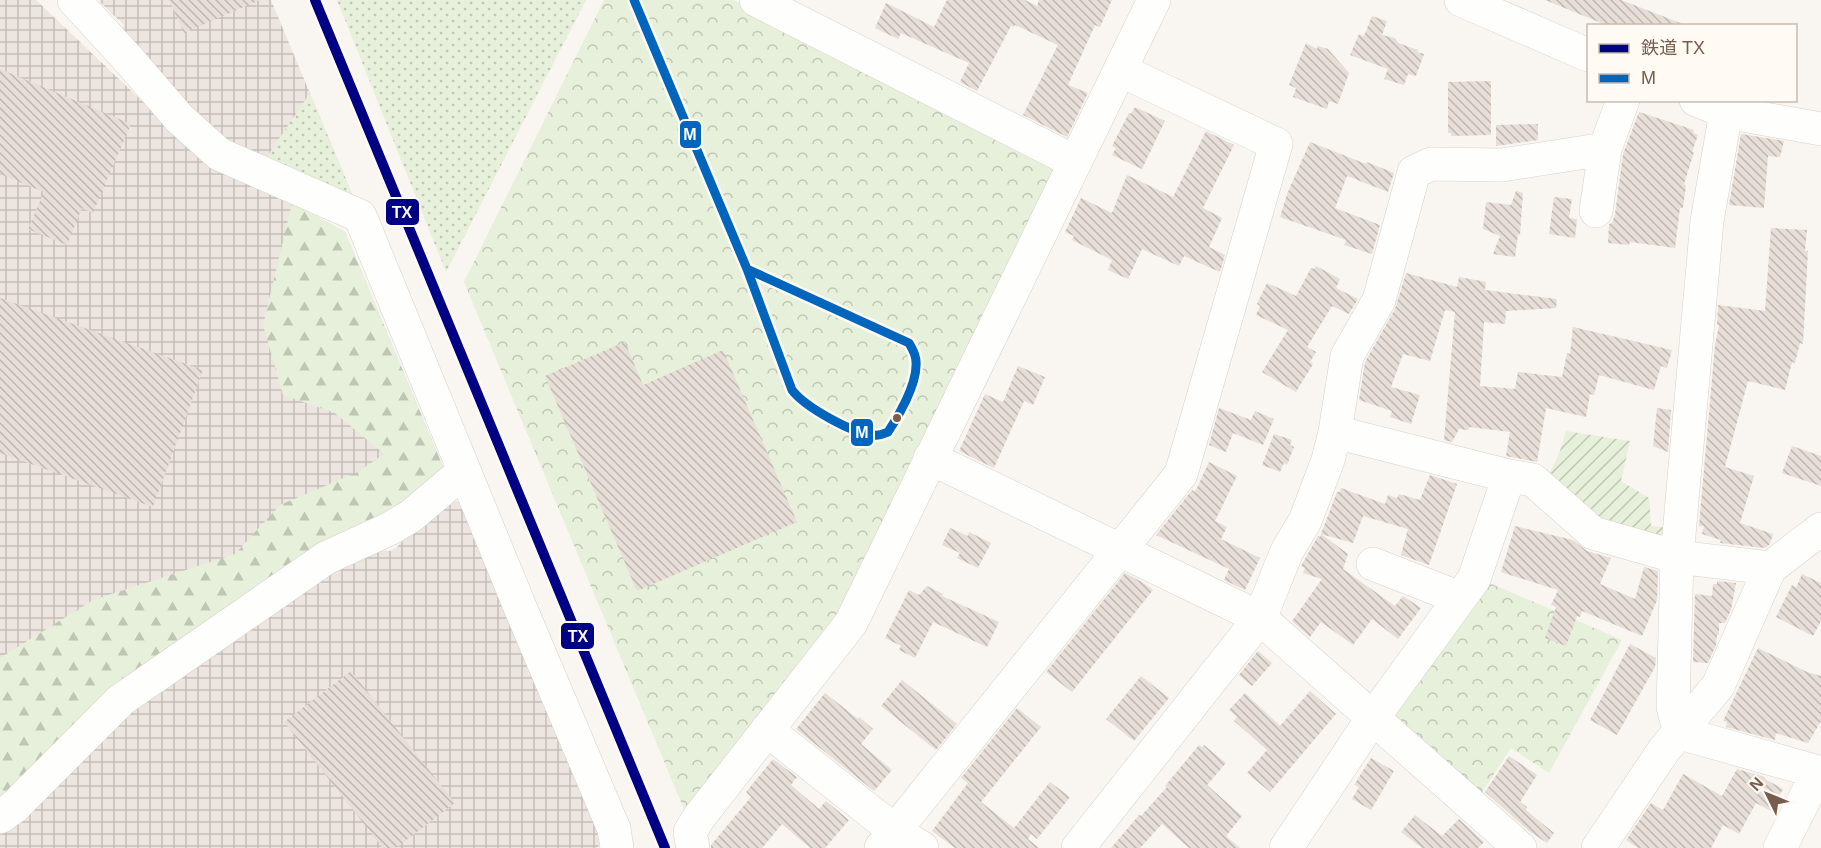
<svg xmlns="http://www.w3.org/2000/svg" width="1821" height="848" viewBox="0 0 1821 848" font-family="Helvetica,'Noto Sans JP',sans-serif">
  <defs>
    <pattern id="industrial-grid" width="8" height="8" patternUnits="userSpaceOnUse" patternTransform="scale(1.5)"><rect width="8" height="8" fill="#ede5e0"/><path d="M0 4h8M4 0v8" fill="none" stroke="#c5bdb8"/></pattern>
    <pattern id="grass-dots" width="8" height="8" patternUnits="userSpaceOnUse" patternTransform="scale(1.5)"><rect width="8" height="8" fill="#e7f0db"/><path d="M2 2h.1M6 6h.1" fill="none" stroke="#c0c6b4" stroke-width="1.8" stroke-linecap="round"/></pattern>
    <pattern id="forest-firs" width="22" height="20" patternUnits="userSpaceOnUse" patternTransform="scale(1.5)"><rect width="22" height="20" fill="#e7f0db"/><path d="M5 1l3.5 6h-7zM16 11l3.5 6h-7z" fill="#c0c6b4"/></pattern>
    <pattern id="park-crowns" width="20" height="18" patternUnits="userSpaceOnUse" patternTransform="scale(1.5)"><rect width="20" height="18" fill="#e7f0db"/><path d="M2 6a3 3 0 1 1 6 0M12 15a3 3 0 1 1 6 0" fill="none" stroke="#c0c6b4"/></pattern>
    <pattern id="garden-furrows" width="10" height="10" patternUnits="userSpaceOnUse" patternTransform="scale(1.5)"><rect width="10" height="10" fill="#e7f0db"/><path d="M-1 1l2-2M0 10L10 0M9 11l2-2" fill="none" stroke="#c0c6b4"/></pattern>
    <pattern id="building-back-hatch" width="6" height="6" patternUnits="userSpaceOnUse" patternTransform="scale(1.5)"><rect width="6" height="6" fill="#e6ded7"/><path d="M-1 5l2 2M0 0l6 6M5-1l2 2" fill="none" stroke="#bfb7b1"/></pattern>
  </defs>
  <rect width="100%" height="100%" fill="#f9f5f0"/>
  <path fill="url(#industrial-grid)" d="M0,0H36L204,160L234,179L292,203L345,232L444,469L0,800Z
    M100,0H271L355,201L246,149L215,132L200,119L121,30L124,25L100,2Z
    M448,499L460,502L601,840L598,848H0V828L116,721L336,566L378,550L390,551L397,547L421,521Z"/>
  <path fill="url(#grass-dots)" d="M337,0H586L446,272Z
    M310,93L352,194L355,201L266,158Z"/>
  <path fill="url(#forest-firs)" d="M292,203L345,232L444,469L429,490L0,800V658L93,600L235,554L280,505L358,472L384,454L335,413L283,395L263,325Z"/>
  <path fill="url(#park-crowns)" d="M604,0H734L1056,163L1058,172L838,623L686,814L464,282Z
    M1485,581L1622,640L1549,773L1511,748L1477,800L1387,727Z"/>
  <path fill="url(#garden-furrows)" d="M1566,431L1630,441L1621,481L1649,498L1651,526L1671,528L1670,538L1605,527L1546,480L1559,454Z"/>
  <path fill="url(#building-back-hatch)" d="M169,0H260L184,33Z
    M947,0H1025L1037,6L1039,0H1112L1100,27L1095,25L1068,85L1088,93L1067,137L1023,115L1058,45L1015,25L1014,27L1011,26L977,91L960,82L969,63L901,33L898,39L875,28L886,3L934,27Z
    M1545,0H1621L1683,24L1606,25Z
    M1372,16L1387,21L1382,35L1395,38L1398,43L1418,50L1417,52L1424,54L1416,76L1408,74L1404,85L1384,79L1388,69L1350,55L1359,34L1364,36Z
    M1306,43L1317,49L1318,46L1328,49L1349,73L1338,104L1329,101L1327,109L1293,97L1296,88L1289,85Z
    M0,69L131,124L93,213L82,208L67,245L28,229L44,192L0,174Z
    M1491,81V135L1451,136V133H1448V82Z
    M1135,107L1165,121L1142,169L1112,155L1116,148L1112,146L1129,113L1131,114Z
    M1639,112L1694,130L1693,133L1698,135L1692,152H1694L1684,184L1686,186L1683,208H1680L1675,248L1630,242L1629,245L1608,243L1609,224L1612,223L1615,214L1623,154Z
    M1538,124V140L1496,146V125Z
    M1206,131L1234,145L1203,208L1222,218L1209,247L1225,255L1220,272L1184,256L1179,266L1142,249L1128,279L1108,270L1112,260L1072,240L1074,236L1065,232L1081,198L1112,213L1127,175L1173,197Z
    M1741,134L1784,141L1780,157L1768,156L1764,208L1729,205Z
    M1310,142L1366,164L1367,162L1394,173L1388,192L1347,176L1335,208L1380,225L1372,254L1344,245L1346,240L1280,217L1287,194Z
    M1516,191L1523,193L1520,235L1518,234L1515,257L1493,254L1500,236L1483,229L1486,202L1511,205Z
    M1554,197L1572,199L1569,218L1577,219L1575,238L1549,234Z
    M1771,228L1807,230L1805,251H1808L1803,344L1800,343L1795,363L1792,362L1785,390L1748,381L1725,467L1754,476L1740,523L1773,534L1770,544L1765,548L1720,543L1721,540L1702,534L1704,526H1699L1715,345L1719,325H1717L1718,305L1765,311Z
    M1316,266L1340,279L1336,288L1358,299L1349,314L1332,306L1307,347L1316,352L1310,362L1313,364L1296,392L1262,372L1288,330L1256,315L1260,306L1257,304L1267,283L1296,296L1311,268L1314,269Z
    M1406,273L1457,287L1459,277L1486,282L1485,290L1557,299L1556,308L1506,311L1505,324L1484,322L1480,386L1515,389L1518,372L1562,377L1567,353L1570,354L1573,327L1672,350L1667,368L1661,366L1654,390L1599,375L1594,395L1590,394L1586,417L1546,408L1537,462L1506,456L1510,432L1470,427L1468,430L1459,429L1452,442L1444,440L1455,312L1445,310L1430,361L1403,354L1391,387L1420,395L1411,424L1390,417L1392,411L1359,400L1365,362L1395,309Z
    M0,298L203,370L153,507L0,453Z
    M625,342L643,385L723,350L797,522L637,591L545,376Z
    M1018,366L1045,377L1033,405L1024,401L994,468L959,451L985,394L1003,402Z
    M1219,408L1251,420L1255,411L1274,419L1263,445L1233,433L1226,452L1209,445Z
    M1657,408L1671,410L1668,452L1653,446Z
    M1274,434L1292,440L1290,445L1294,447L1287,465L1284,463L1280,472L1262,465Z
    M1792,446L1821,456V486L1782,473Z
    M1209,462L1237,476L1215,521L1227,527L1221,539L1260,558L1245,590L1224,580L1229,569L1156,535L1192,490L1195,492Z
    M1430,475L1457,484L1429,565L1401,555L1408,529L1363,516L1353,543L1321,534L1337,492H1340L1341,488L1385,504L1388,495L1397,498L1399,494L1420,500Z
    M1515,526L1573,540L1587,551L1611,558L1600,584L1635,599L1644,567L1658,571L1657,600L1642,636L1582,611L1580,617L1577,616L1566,646L1545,638L1556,607L1551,605L1558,590L1501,572Z
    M950,528L968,536L969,532L991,543L978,568L957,558L960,553L942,545Z
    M1321,534L1348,554L1343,569L1395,606L1403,596L1421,608L1398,639L1372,619L1353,645L1321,622L1310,637L1292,621L1322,579L1303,573L1305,568L1301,566L1318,536L1320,537Z
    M1125,573L1142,582L1153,590L1072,692L1046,672Z
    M1802,574L1821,583V621L1813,636L1776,617L1792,585L1796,588Z
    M1717,581L1736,583L1731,610L1725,623H1719V635H1717L1716,645L1708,663L1693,662L1695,594L1712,596L1713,584H1717Z
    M927,586L943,594L942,596L999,622L987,647L933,622L915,658L899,650L901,646L885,638L909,590L919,595Z
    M1630,644L1656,658L1655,667L1617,735L1590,720Z
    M1758,648L1807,672L1821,676V721L1808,743L1776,733L1775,740L1726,727L1727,722L1723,721Z
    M1258,651L1272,663L1252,686L1239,675Z
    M351,671L455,803L396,848H383L284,722Z
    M1141,676L1169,698L1134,741L1106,719Z
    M902,680L957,724L936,750L881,706Z
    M1310,691L1336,714L1270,792L1247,773L1267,750L1234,721L1237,717L1229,710L1245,693L1280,726Z
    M825,693L858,719L859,717L873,729L861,744L892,770L874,791L796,729Z
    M1017,708L1041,727L981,802L1014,828L1050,782L1070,797L1037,839L1031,834L1028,839L1039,848H955L932,831L968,783L961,778Z
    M1199,745L1202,747L1204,745L1226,763L1207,785L1242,816L1226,836L1240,848H1189L1162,824L1140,848H1111L1139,815L1141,816L1167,787L1165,786Z
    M1509,756L1537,775L1520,802L1527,807L1526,810L1554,833L1547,843L1529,831L1485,792Z
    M1371,758L1394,771L1371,810L1352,799L1359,787L1354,785Z
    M773,759L797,777L791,785L819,809L826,801L849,820L825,848H810L782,824L762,848H711V845L751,797L746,792Z
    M1737,769L1765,777V779L1783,789L1771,811L1756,803L1739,834L1723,825L1711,848H1638L1626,840L1651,803L1663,810L1683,774L1722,796Z
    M1415,815L1442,836L1459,819L1484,842L1478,848H1422L1401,832Z"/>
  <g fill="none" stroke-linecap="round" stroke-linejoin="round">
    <defs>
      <path id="minor" d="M74,0L129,60L179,118L219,154L360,216L520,607L614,829L617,848
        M756,0L1075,162
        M1461,0L1588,55
        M1696,100L1726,112L1821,129
        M1726,112L1707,221L1677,557L1673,707L1680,733L1818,772L1780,848
        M1596,211L1605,149
        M1335,432L1347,356L1379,300L1414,172L1431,164L1502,165L1605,149L1623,100
        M930,458L1260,618L1520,848
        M1373,564L1460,598
        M767,730L895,831L922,848
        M0,817L14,807L121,700L326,558L389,529L411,516L464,471
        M693,848L690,832L700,816L851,623L1154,0
        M881,848L1181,474L1276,144L1120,70
        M1078,848L1260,618L1287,551L1305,521L1328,460L1335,432L1509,476L1533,480L1593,533L1677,557L1770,568
        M1286,848L1372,719L1474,579L1509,476
        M1598,848L1664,750L1718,686L1770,568L1821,529"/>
    </defs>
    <use href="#minor" stroke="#d7d1cb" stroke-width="34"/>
    <use href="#minor" stroke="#fefefd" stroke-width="33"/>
    <defs>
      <path id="bus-1" d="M634,0L747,269
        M747,269L909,343C913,350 917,357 916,366C916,385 899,416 888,432C883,434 879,436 874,435C853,434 805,407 792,390Z"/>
    </defs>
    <use href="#bus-1" stroke="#fffaf3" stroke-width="14"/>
    <use href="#bus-1" stroke="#0065bd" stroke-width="9"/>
    <defs>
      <path id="rail-1" d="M315,0L665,848"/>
    </defs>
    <use href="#rail-1" stroke="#fffaf3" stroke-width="15"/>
    <use href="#rail-1" stroke="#000084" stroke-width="10"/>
  </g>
  <circle fill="#7a5c4d" stroke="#fffaf3" stroke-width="2" cx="897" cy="418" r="5"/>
  <g stroke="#fffaf3" stroke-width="2">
    <rect x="679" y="120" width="23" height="29" rx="6" fill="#0065bd"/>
    <rect x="385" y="198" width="35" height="28" rx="6" fill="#000084"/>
    <rect x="850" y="418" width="24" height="29" rx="6" fill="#0065bd"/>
    <rect x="560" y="622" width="35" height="28" rx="6" fill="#000084"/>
  </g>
  <g font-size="16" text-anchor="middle" font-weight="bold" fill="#fff">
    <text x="690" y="140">M</text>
    <text x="402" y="218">TX</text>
    <text x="862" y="438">M</text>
    <text x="578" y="642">TX</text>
  </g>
  <rect x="1587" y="24" width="210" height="78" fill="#fffaf3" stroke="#cabbb1" stroke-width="1.5"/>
  <rect x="1599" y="44" width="30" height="9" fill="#000084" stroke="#cabbb1" stroke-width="1.5"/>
  <text x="1641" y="54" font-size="18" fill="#7a5c4d">鉄道 TX</text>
  <rect x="1599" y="74" width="30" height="9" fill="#0065bd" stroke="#cabbb1" stroke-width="1.5"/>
  <text x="1641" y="84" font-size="18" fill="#7a5c4d">M</text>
  <g transform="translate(1767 794) rotate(313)" stroke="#fffaf3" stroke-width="4.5" paint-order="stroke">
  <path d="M0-4.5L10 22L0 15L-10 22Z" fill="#7a5c4d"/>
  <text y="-9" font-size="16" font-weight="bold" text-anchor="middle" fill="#7a5c4d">N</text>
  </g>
</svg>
